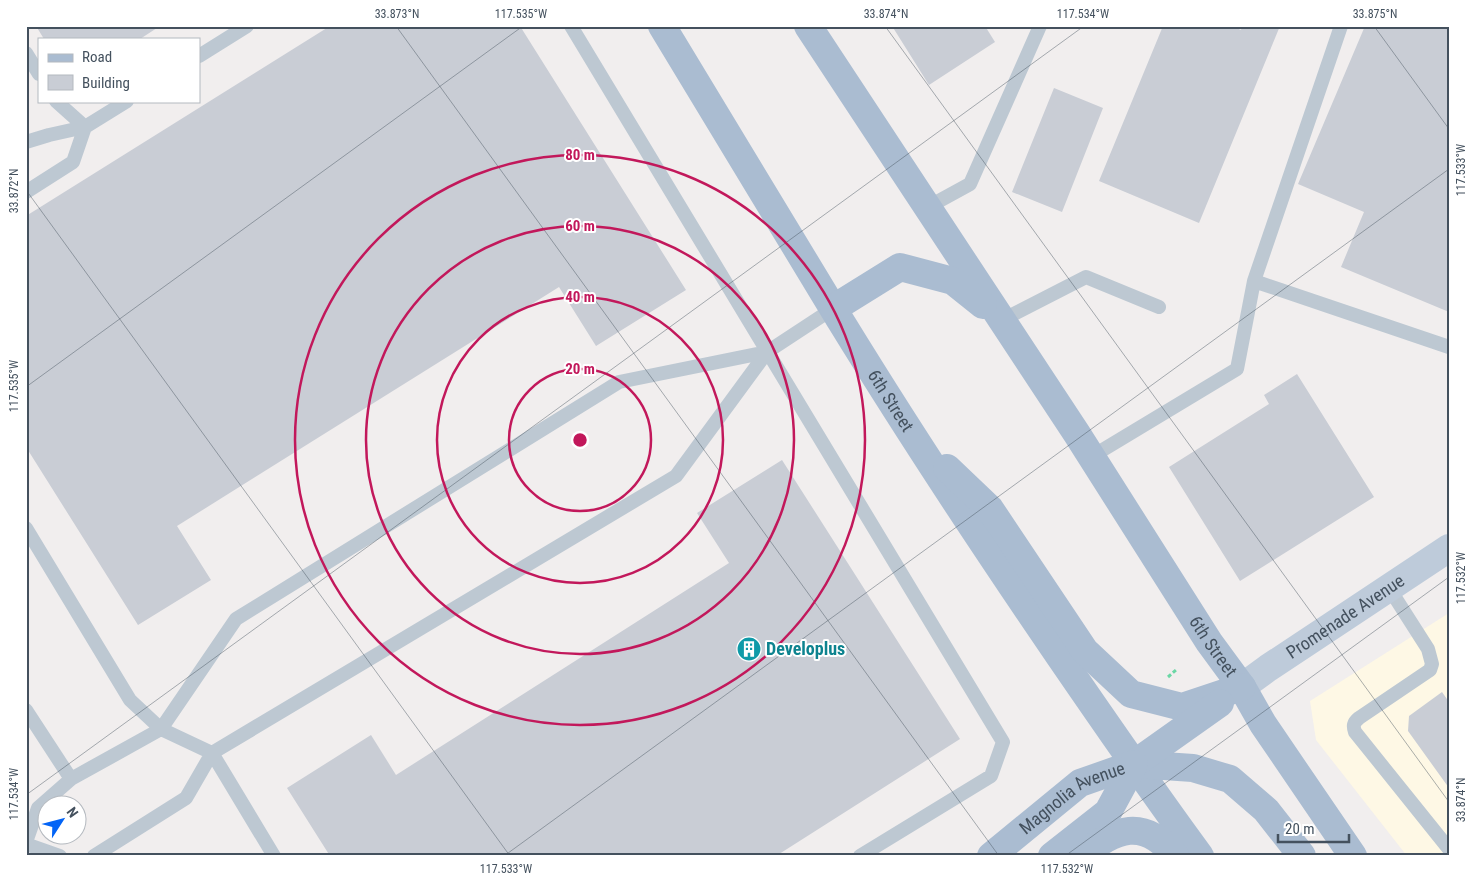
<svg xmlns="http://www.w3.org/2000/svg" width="1475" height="882" viewBox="0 0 1475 882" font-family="'Roboto Condensed',sans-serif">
  <rect width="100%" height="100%" fill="#f1eeee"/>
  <path fill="#fef8e5" d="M1449,613V856H1407L1316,740L1310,701Z"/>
  <path fill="#c9cdd5" d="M36,26H160L140,39H44Z
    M330,26H520L686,290L596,346L559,287L177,526L211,580L138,625L26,447V216Z
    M892,26H985L995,42L929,85Z
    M1163,26H1232L1241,30L1242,26H1280L1199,223L1099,181Z
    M1365,26H1449V312L1341,267L1364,212L1298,184Z
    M1054,88L1103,108L1062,212L1012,192Z
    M1297,374L1374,497L1240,581L1169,467L1269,404L1264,395Z
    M782,460L960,739L776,856H330L287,788L371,735L396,775L729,563L697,513Z
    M1442,692L1449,702V788L1408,731L1409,716Z"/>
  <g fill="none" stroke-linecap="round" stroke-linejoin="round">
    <path stroke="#6bd7a5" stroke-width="3" stroke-dasharray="4 2.5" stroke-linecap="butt" d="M1168,677L1176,670"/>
    <path stroke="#bdc8d2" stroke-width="14" d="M571,26L1003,742L991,776L860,856
      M26,53L39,74
      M199,56L247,26
      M56,101L85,127L127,101
      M26,142L49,135L85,127
      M26,192L73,162L85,127
      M928,207L970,184L1040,26
      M1254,281L1341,26
      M1002,320L1086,277L1159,307
      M1091,457L1237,369L1254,281L1449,347
      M26,528L130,700L161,729L236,619L619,382L767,352
      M1389,588L1428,649L1432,664L1430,670L1359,718C1353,723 1353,726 1355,732L1449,849
      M26,710L71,779
      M26,842L38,808L71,779L161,729L212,753L676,476L767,352L834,308
      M26,844L60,856
      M94,856L186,798L212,753L274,856"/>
    <path stroke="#becbda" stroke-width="28" id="s1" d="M1242,687L1268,668L1449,548"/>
    <g stroke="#aabcd1" stroke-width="28">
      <path id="s2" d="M662,26C722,124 781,222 840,320C910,434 984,546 1060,657C1106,724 1152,791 1200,856"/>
      <path id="s3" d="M808,26L1077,434L1209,642L1242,687L1263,724L1353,856"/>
      <path d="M834,308L900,267L953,281L983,305"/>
      <path d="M947,468L990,509L1085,651L1131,694L1182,707L1242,687"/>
      <path d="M1134,764L1193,768L1230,779L1266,810L1302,856"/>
      <path id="s4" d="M991,856L1080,783L1134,764L1220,703"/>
      <path d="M1052,856L1108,812L1134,764"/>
      <path d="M1082,856C1115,828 1144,817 1175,856"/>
    </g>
  </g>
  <path fill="none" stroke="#44515e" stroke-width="1" stroke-opacity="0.45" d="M396,26L999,856M885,26L1449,802M1374,26L1449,129M26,190L510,856M26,387L523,26M26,795L1084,26M504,856L1449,169M1065,856L1449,577"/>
  <g fill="none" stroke="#c2185b" stroke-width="2.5">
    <circle cx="580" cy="440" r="71"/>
    <circle cx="580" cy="440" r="143"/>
    <circle cx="580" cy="440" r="214"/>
    <circle cx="580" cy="440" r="285"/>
  </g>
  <defs>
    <symbol id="building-disc" viewBox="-11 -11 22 22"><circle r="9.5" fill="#0f9aa8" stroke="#fff"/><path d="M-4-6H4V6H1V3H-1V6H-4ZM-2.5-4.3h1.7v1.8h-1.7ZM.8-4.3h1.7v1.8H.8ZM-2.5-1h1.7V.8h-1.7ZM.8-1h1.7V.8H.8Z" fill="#fff"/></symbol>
  </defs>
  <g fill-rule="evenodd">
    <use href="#building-disc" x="735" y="635" width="28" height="28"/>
  </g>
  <g text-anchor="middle" stroke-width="4" stroke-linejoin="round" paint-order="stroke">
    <g font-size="18" fill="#44515e" stroke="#fff">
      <text dy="6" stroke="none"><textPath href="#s2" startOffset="439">6th Street</textPath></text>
      <text dy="6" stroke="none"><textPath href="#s1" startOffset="125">Promenade Avenue</textPath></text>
      <text dy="6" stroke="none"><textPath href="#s3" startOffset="741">6th Street</textPath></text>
      <text dy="6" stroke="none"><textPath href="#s4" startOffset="101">Magnolia Avenue</textPath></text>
    </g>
    <g font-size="18" font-weight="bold" fill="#0d838f" stroke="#fff" text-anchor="start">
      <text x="766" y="655">Developlus</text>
    </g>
  </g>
  <circle cx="580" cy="440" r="8" fill="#c2185b" stroke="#fff" stroke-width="2.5"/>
  <g font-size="15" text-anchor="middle" font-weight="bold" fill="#c2185b" stroke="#fff" stroke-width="4" stroke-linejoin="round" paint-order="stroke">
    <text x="580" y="160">80 m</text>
    <text x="580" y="231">60 m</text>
    <text x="580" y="302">40 m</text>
    <text x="580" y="374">20 m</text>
  </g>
  <rect width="1475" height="882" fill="none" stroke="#ffffff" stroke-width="55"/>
  <rect x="38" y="38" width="162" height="65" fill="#ffffff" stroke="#b4b9bf"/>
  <rect x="48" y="54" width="25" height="8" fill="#aabcd1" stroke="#b4b9bf"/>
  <text x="82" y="62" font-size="15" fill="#44515e">Road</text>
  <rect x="48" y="75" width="25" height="15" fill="#c9cdd5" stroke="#b4b9bf"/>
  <text x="82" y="88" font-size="15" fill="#44515e">Building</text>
  <g transform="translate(62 820) rotate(54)"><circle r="24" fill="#ffffff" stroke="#b4b9bf"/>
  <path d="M0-4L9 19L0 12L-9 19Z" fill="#0364f6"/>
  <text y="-8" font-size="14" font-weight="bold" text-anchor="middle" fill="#44515e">N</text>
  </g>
  <path d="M1278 834v8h71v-8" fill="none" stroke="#44515e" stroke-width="2.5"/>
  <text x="1285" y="834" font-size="15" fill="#44515e" stroke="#ffffff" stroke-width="4" paint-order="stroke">20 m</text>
  <rect x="28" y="28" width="1420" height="826" fill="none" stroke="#44515e" stroke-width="2"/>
  <g font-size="12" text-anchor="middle" fill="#44515e">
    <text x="397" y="18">33.873°N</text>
    <text x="521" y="18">117.535°W</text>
    <text x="886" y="18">33.874°N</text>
    <text x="1083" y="18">117.534°W</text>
    <text x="1375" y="18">33.875°N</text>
    <text transform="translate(1461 170) rotate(-90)" y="4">117.533°W</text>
    <text transform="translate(14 191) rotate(-90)" y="4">33.872°N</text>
    <text transform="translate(14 386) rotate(-90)" y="4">117.535°W</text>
    <text transform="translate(1461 578) rotate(-90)" y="4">117.532°W</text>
    <text transform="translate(14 794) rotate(-90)" y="4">117.534°W</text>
    <text transform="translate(1461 800) rotate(-90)" y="4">33.874°N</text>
    <text x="506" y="873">117.533°W</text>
    <text x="1067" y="873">117.532°W</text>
  </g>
</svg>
